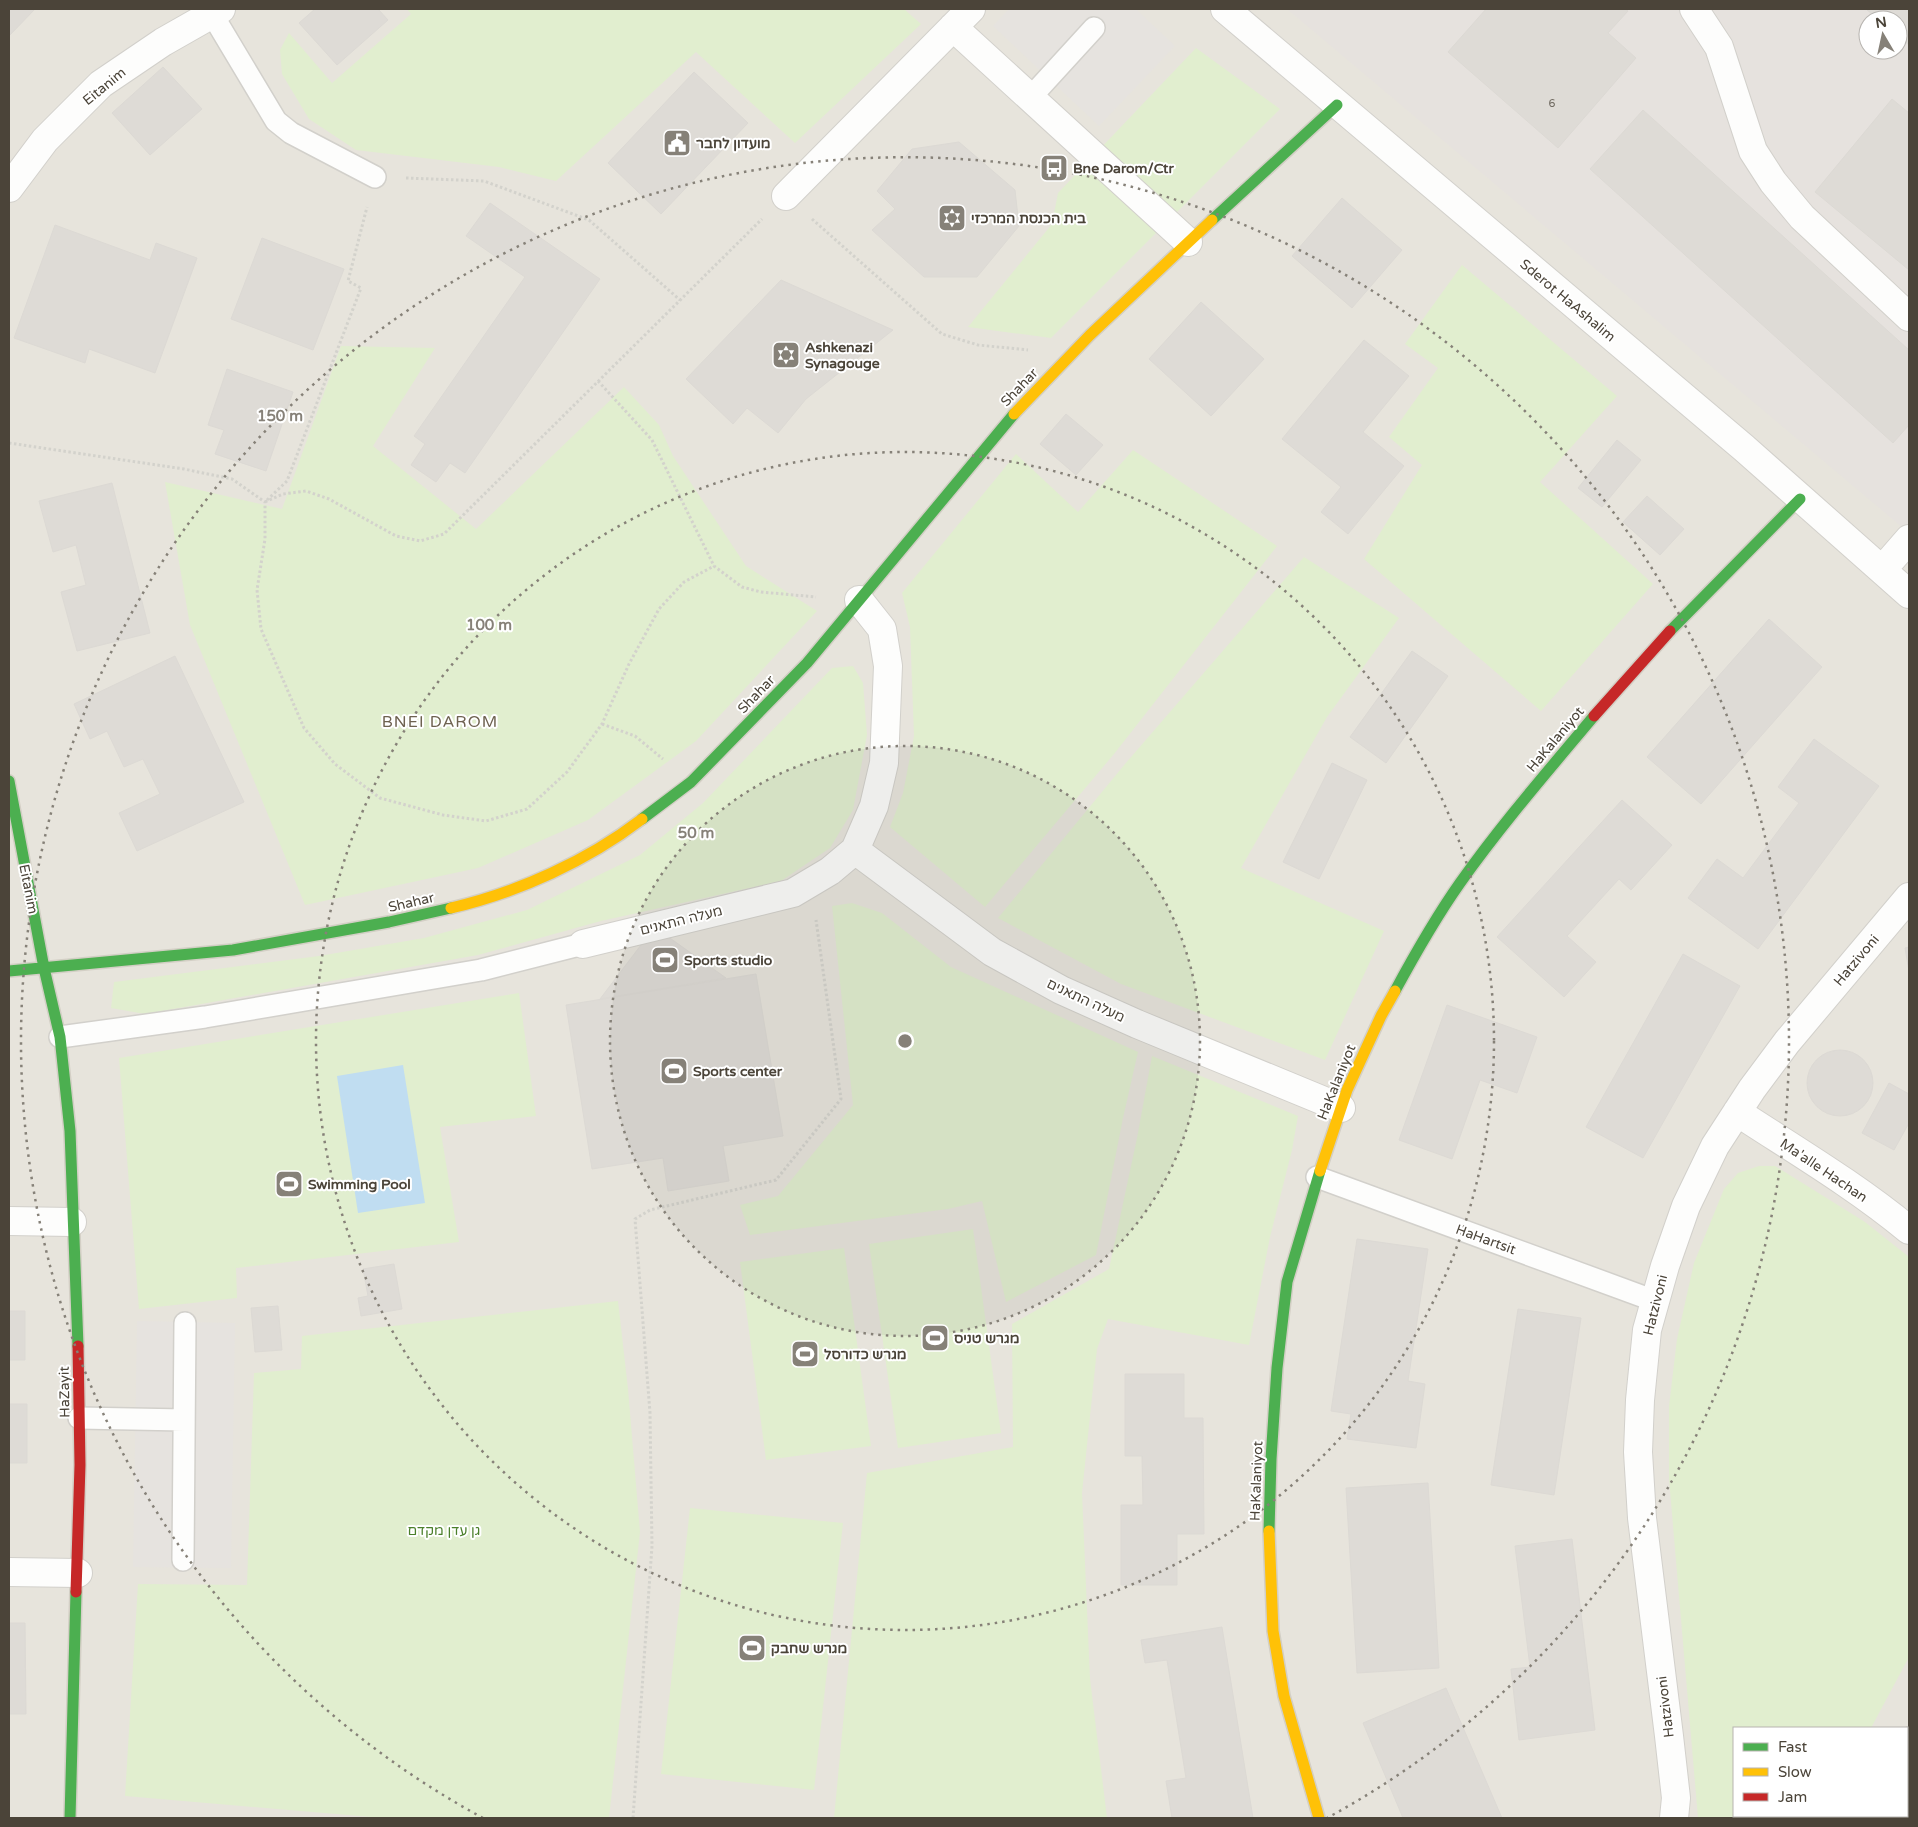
<svg xmlns="http://www.w3.org/2000/svg" width="1918" height="1827" viewBox="0 0 1918 1827" font-family="'Varela Round','Noto Sans Hebrew',sans-serif">
  <rect width="100%" height="100%" fill="#f4f2ee"/>
  <path fill="#e7e4dc" fill-rule="evenodd" d="M9,9H1909V1768L1907,1773V1728H1734V1816H1885L1884,1818H9ZM1868,20H1898V50H1868Z"/>
  <path fill="#e6e2de" fill-rule="evenodd" d="M1287,9H1909V533L1884,512ZM1868,20H1898V50H1868Z"/>
  <path fill="#e1eecf" d="M407,9H904L921,24L795,143L696,52L556,181L499,167L356,150L309,119L282,74L280,50L289,33L332,83L411,14Z
    M1196,48L1280,109L1051,338L968,327L1052,224L1058,193Z
    M1462,265L1617,396L1540,482L1653,584L1541,711L1364,559L1422,465L1389,437L1438,368L1405,344Z
    M341,346L435,348L373,446L476,529L624,387L659,425L673,456L746,566L817,611L696,741L588,820L478,868L305,905L190,625L165,482L282,509Z
    M1133,450L1277,546L1114,754L985,907L890,827L903,793L914,736L910,627L902,593L1016,454L1078,512Z
    M1304,557L1399,618L1327,717L1241,868L1384,931L1325,1060L1121,984L998,918L1125,764Z
    M853,666L863,683L867,735L853,810L830,848L781,881L601,921L478,955L145,1014L111,1008L114,982L319,956L424,938L527,910L640,855L703,803L832,668Z
    M852,903L882,913L951,967L1138,1052L1123,1118L1096,1255L1006,1302L982,1201L948,1209L750,1235L740,1205L778,1196L853,1105L832,906Z
    M519,993L536,1116L440,1127L459,1242L236,1268L237,1298L139,1309L119,1058Z
    M1152,1056L1298,1116L1292,1150L1270,1237L1249,1345L1108,1319L1097,1349L1082,1493L1090,1679L1107,1818H834L867,1473L1013,1447L1012,1324L1109,1269L1137,1138Z
    M1759,1166H1775L1865,1222L1909,1257V1657L1871,1728H1734V1816H1823L1822,1818H1698L1669,1479V1406L1677,1339L1694,1263L1724,1189L1738,1173Z
    M973,1229L1001,1433L898,1448L869,1244Z
    M844,1248L871,1446L766,1460L740,1262Z
    M618,1301L628,1389L640,1532L609,1818H383L125,1796L138,1584L247,1585L254,1373L301,1369L302,1336Z
    M690,1508L843,1523L814,1790L661,1774Z"/>
  <path fill="#e6e3df" d="M1009,9H1136L1175,46L1099,126L993,26Z
    M137,1321L235,1323L231,1568L133,1567Z"/>
  <path fill="#c0ddf1" d="M403,1065L425,1203L358,1213L337,1076Z"/>
  <path fill="#dedbd6" stroke="#dcd9d4" d="M9,9H35L9,36Z
    M315,9H378L388,20L337,65L299,23Z
    M1486,9H1625L1628,11L1608,33L1636,58L1558,148L1448,52Z
    M1866,9H1909V45L1898,36V20H1879Z
    M163,67L202,109L150,155L112,113Z
    M694,72L748,123L661,214L608,163Z
    M1892,99L1909,113V270L1815,192Z
    M1643,110L1909,350V425L1893,443L1590,169Z
    M959,142L1015,190L1019,226L977,277H924L872,230L895,209L877,191L912,149Z
    M1342,198L1402,250L1352,308L1292,256Z
    M490,203L600,279L465,473L450,463L436,482L411,465L425,444L414,436L525,277L466,236Z
    M55,225L150,260L156,243L197,258L155,373L89,349L85,363L14,338Z
    M262,238L344,269L313,350L231,319Z
    M781,280L893,330L806,399L778,433L747,408L733,424L686,379Z
    M1201,302L1264,359L1211,416L1149,359Z
    M1364,340L1409,376L1363,432L1404,466L1348,534L1321,512L1341,487L1282,439Z
    M227,369L293,392L266,471L215,454L224,430L208,425Z
    M1066,414L1103,445L1076,475L1040,444Z
    M1617,440L1641,460L1602,507L1578,488Z
    M112,483L150,633L77,651L61,592L86,585L76,545L53,552L39,501Z
    M1647,496L1684,529L1660,555L1623,522Z
    M1769,619L1822,667L1701,804L1647,757Z
    M1412,651L1448,676L1386,763L1350,737Z
    M175,656L244,802L137,851L119,813L160,794L143,759L124,767L107,731L90,739L74,704Z
    M1814,739L1879,786L1758,949L1688,898L1717,859L1743,878L1799,803L1778,787Z
    M1332,763L1367,780L1319,879L1283,862Z
    M1622,800L1672,845L1631,890L1619,879L1567,936L1596,962L1564,997L1497,937Z
    M667,936L726,978L600,999L644,941Z
    M1909,947V971L1905,948Z
    M1683,954L1740,986L1643,1158L1586,1127Z
    M756,974L783,1136L723,1146L729,1181L668,1191L663,1158L592,1169L566,1005Z
    M1447,1005L1537,1037L1517,1093L1480,1080L1452,1159L1399,1140Z
    M1807 1083a33 33 0 1 1 66 0a33 33 0 1 1-66 0Z
    M1889,1083L1909,1094V1123L1894,1150L1862,1133Z
    M1357,1239L1428,1249L1408,1381L1425,1384L1416,1448L1347,1439L1351,1414L1331,1411Z
    M394,1264L402,1309L361,1316L358,1298L368,1296L363,1269Z
    M278,1306L282,1350L255,1352L251,1308Z
    M1518,1309L1581,1318L1554,1495L1491,1485Z
    M9,1311H25V1360H9Z
    M1125,1374H1184V1418H1203L1204,1534H1177V1585H1121V1505H1143L1142,1456H1125Z
    M9,1404H27V1463H9Z
    M1428,1483L1439,1668L1357,1673L1346,1488Z
    M1572,1539L1595,1730L1519,1740L1511,1669L1530,1667L1515,1546Z
    M9,1623H25L26,1714H9Z
    M1222,1627L1253,1818H1172L1166,1781L1186,1778L1167,1660L1145,1663L1141,1640Z
    M1446,1688L1502,1818H1403L1363,1723Z"/>
  <g fill="none" stroke-linecap="round" stroke-linejoin="round">
    <defs>
      <path id="lane" d="M212,14L276,121L291,133L375,177
        M1030,98L1094,28
        M60,1037L205,1017L481,970L583,944
        M1317,1177L1655,1301
        M79,1418L184,1420
        M183,1560L185,1323"/>
      <path id="street" d="M1225,9L1744,448L1909,594
        M1694,9L1719,47L1753,151L1773,182L1802,217L1909,317
        M953,27L1188,242
        M9,188L45,140L101,84L163,42L221,9
        M786,196L971,9
        M1882,570L1909,539
        M855,850L992,952L1061,990L1137,1024L1341,1108
        M583,944L793,893L830,871L855,850L874,806L884,763L888,666L882,629L859,600
        M1737,1112C1795,1150 1856,1186 1909,1230
        M9,1221L72,1222
        M9,1572L78,1573
        M1674,1818L1676,1798L1669,1736L1642,1518L1638,1452L1640,1400L1647,1330L1665,1266L1686,1206L1715,1146L1752,1089L1787,1042L1909,897"/>
      <path id="fast" d="M1212,220L1337,105
        M1670,631L1800,499
        M9,781L44,968L60,1037L70,1131L78,1346
        M642,819L691,782L807,663L1014,414
        M9,971L233,950L389,922L451,908
        M1395,991C1415,954 1436,917 1460,883C1501,825 1548,771 1594,716
        M1269,1531L1271,1459L1277,1368L1287,1282L1320,1171
        M70,1818L76,1592
        M1859,1818L1861,1816"/>
      <path id="slow" d="M1014,414L1090,335L1212,220
        M451,908C519,892 587,861 642,819
        M1320,1171L1347,1090L1381,1016L1395,991
        M1269,1531L1273,1631L1284,1696L1319,1818
        M1907,1737L1909,1733"/>
      <path id="jam" d="M1594,716L1670,631
        M76,1592L80,1465L78,1346"/>
    </defs>
    <use href="#lane" stroke="#d2d0cb" stroke-width="24"/>
    <use href="#street" stroke="#d2d0cb" stroke-width="30"/>
    <use href="#fast" stroke="#d3cfc5" stroke-width="14"/>
    <use href="#slow" stroke="#d3cfc5" stroke-width="14"/>
    <use href="#jam" stroke="#d3cfc5" stroke-width="14"/>
    <path stroke="#d3d2cc" stroke-width="3" stroke-dasharray="2.5 2.5" stroke-linecap="butt" d="M406,178L484,181L589,220L680,300
      M812,219L942,334L978,345L1028,350
      M598,381L652,440L714,566L742,587L761,592L816,597
      M9,443L184,469L232,479L265,502V539L257,590L261,629L304,728L335,764L380,798L443,815L486,821L527,809L567,772L602,724L629,664L659,609L684,582L714,566
      M267,500L287,481L361,288L348,281L367,207
      M265,502L283,494L306,491L329,499L396,536L420,541L444,534L762,219
      M602,724L635,736L663,759
      M633,1818L652,1546L650,1413L635,1219L650,1210L776,1180L841,1099L816,920"/>
    <use href="#lane" stroke="#fdfdfc" stroke-width="21"/>
    <use href="#street" stroke="#fdfdfc" stroke-width="28"/>
    <use href="#fast" stroke="#4caf50" stroke-width="11"/>
    <use href="#slow" stroke="#ffc107" stroke-width="11"/>
    <use href="#jam" stroke="#c62828" stroke-width="11"/>
  </g>
  <circle cx="905" cy="1041" r="295" fill="#868178" fill-opacity=".12"/>
  <g fill="none" stroke="#868178" stroke-width="2.5" stroke-dasharray="2.5 5">
    <circle cx="905" cy="1041" r="295"/>
    <circle cx="905" cy="1041" r="589"/>
    <path d="M483 1818A884 884 0 1 1 1327 1818"/>
  </g>
  <defs>
    <symbol id="civic-square" viewBox="-11 -11 22 22"><rect x="-9" y="-9" width="18" height="18" rx="4" fill="#868178" stroke="#fff"/><path d="M-.6-6.5H3V-4.5H.6V-3L4-1V1h2V6H-6V1h2V-1L-.6-3ZM-1.2 2.5V6h2.4V2.5Z" fill="#fff"/></symbol>
    <symbol id="bus-square" viewBox="-11 -11 22 22"><rect x="-9" y="-9" width="18" height="18" rx="4" fill="#868178" stroke="#fff"/><path d="M-5-6H5V4H4V6H2V4H-2V6H-4V4H-5ZM-3.5-4V0h7V-4ZM-3.5 1.2v1.5H-2V1.2ZM2 1.2v1.5H3.5V1.2Z" fill="#fff"/></symbol>
    <symbol id="synagogue-square" viewBox="-11 -11 22 22"><rect x="-9" y="-9" width="18" height="18" rx="4" fill="#868178" stroke="#fff"/><path d="M0-6.5L5.6 3.2H-5.6ZM0 6.5L5.6-3.2H-5.6Z" fill="#fff"/></symbol>
    <symbol id="stadium-square" viewBox="-11 -11 22 22"><rect x="-9" y="-9" width="18" height="18" rx="4" fill="#868178" stroke="#fff"/><path d="M0-5a6.5 5 0 1 0 0 10a6.5 5 0 1 0 0-10ZM-3.5-1.8h7v3.6h-7Z" fill="#fff"/></symbol>
  </defs>
  <g fill-rule="evenodd">
    <use href="#civic-square" x="661" y="127" width="32" height="32"/>
    <use href="#bus-square" x="1038" y="152" width="32" height="32"/>
    <use href="#synagogue-square" x="936" y="202" width="32" height="32"/>
    <use href="#synagogue-square" x="770" y="339" width="32" height="32"/>
    <use href="#stadium-square" x="649" y="944" width="32" height="32"/>
    <use href="#stadium-square" x="658" y="1055" width="32" height="32"/>
    <use href="#stadium-square" x="273" y="1168" width="32" height="32"/>
    <use href="#stadium-square" x="919" y="1322" width="32" height="32"/>
    <use href="#stadium-square" x="789" y="1338" width="32" height="32"/>
    <use href="#stadium-square" x="736" y="1632" width="32" height="32"/>
  </g>
  <g text-anchor="middle" stroke-width="4" stroke-linejoin="round" paint-order="stroke">
    <g font-size="11" fill="#706a61">
      <text x="1552" y="107">6</text>
    </g>
    <g font-size="14" fill="#4b4439" stroke="#fff">
      <text transform="translate(104 86) rotate(-39)" y="5">Eitanim</text>
      <text transform="translate(1568 300) rotate(40)" y="5">Sderot HaAshalim</text>
      <text transform="translate(1019 387) rotate(-46)" y="5">Shahar</text>
      <text transform="translate(756 694) rotate(-46)" y="5">Shahar</text>
      <text transform="translate(1555 739) rotate(-50)" y="5">HaKalaniyot</text>
      <text transform="translate(29 889) rotate(79)" y="5">Eitanim</text>
      <text transform="translate(411 902) rotate(-13)" y="5">Shahar</text>
      <text transform="translate(681 920) rotate(-14)" y="5">מעלה התאנים</text>
      <text transform="translate(1856 960) rotate(-50)" y="5">Hatzivoni</text>
      <text transform="translate(1086 1000) rotate(25)" y="5">מעלה התאנים</text>
      <text transform="translate(1336 1082) rotate(-68)" y="5">HaKalaniyot</text>
      <text transform="translate(1824 1170) rotate(34)" y="5">Ma'alle Hachan</text>
      <text transform="translate(1486 1239) rotate(20)" y="5">HaHartsit</text>
      <text transform="translate(1655 1305) rotate(-76)" y="5">Hatzivoni</text>
      <text transform="translate(64 1392) rotate(-91)" y="5">HaZayit</text>
      <text transform="translate(1256 1481) rotate(-88)" y="5">HaKalaniyot</text>
      <text transform="translate(1665 1707) rotate(-97)" y="5">Hatzivoni</text>
    </g>
    <g font-size="14" font-weight="bold" fill="#4b4439" stroke="#fff" text-anchor="start">
      <text x="696" y="148">מועדון לחבר</text>
      <text x="1073" y="173">Bne Darom/Ctr</text>
      <text x="971" y="223">בית הכנסת המרכזי</text>
      <text x="805" y="352">Ashkenazi<tspan x="805" dy="16">Synagouge</tspan></text>
      <text x="684" y="965">Sports studio</text>
      <text x="693" y="1076">Sports center</text>
      <text x="308" y="1189">Swimming Pool</text>
      <text x="954" y="1343">מגרש טניס</text>
      <text x="824" y="1359">מגרש כדורסל</text>
      <text x="771" y="1653">מגרש שחבק</text>
    </g>
    <g font-size="14" fill="#4a7f2a" stroke="#fff">
      <text x="444" y="1535">גן עדן מקדם</text>
    </g>
    <g font-size="16" letter-spacing="1" fill="#6e6250" stroke="#fff">
      <text x="440" y="727">BNEI DAROM</text>
    </g>
  </g>
  <circle cx="905" cy="1041" r="8" fill="#868178" stroke="#fff" stroke-width="2.5"/>
  <g font-size="15" text-anchor="middle" font-weight="bold" fill="#868178" stroke="#fff" stroke-width="4" stroke-linejoin="round" paint-order="stroke">
    <text x="280" y="421">150 m</text>
    <text x="489" y="630">100 m</text>
    <text x="696" y="838">50 m</text>
  </g>
  <rect width="1918" height="1827" fill="none" stroke="#4b4439" stroke-width="20"/>
  <rect x="1733" y="1727" width="175" height="90" fill="#ffffff" stroke="#b7b4b0"/>
  <rect x="1743" y="1743" width="25" height="8" fill="#4caf50" stroke="#b7b4b0"/>
  <text x="1778" y="1752" font-size="15" fill="#4b4439">Fast</text>
  <rect x="1743" y="1768" width="25" height="8" fill="#ffc107" stroke="#b7b4b0"/>
  <text x="1778" y="1777" font-size="15" fill="#4b4439">Slow</text>
  <rect x="1743" y="1793" width="25" height="8" fill="#c62828" stroke="#b7b4b0"/>
  <text x="1778" y="1802" font-size="15" fill="#4b4439">Jam</text>
  <g transform="translate(1883 35) rotate(351)"><circle r="24" fill="#ffffff" stroke="#b7b4b0"/>
  <path d="M0-4L9 19L0 12L-9 19Z" fill="#868178"/>
  <text y="-8" font-size="14" font-weight="bold" text-anchor="middle" fill="#4b4439">N</text>
  </g>
</svg>
